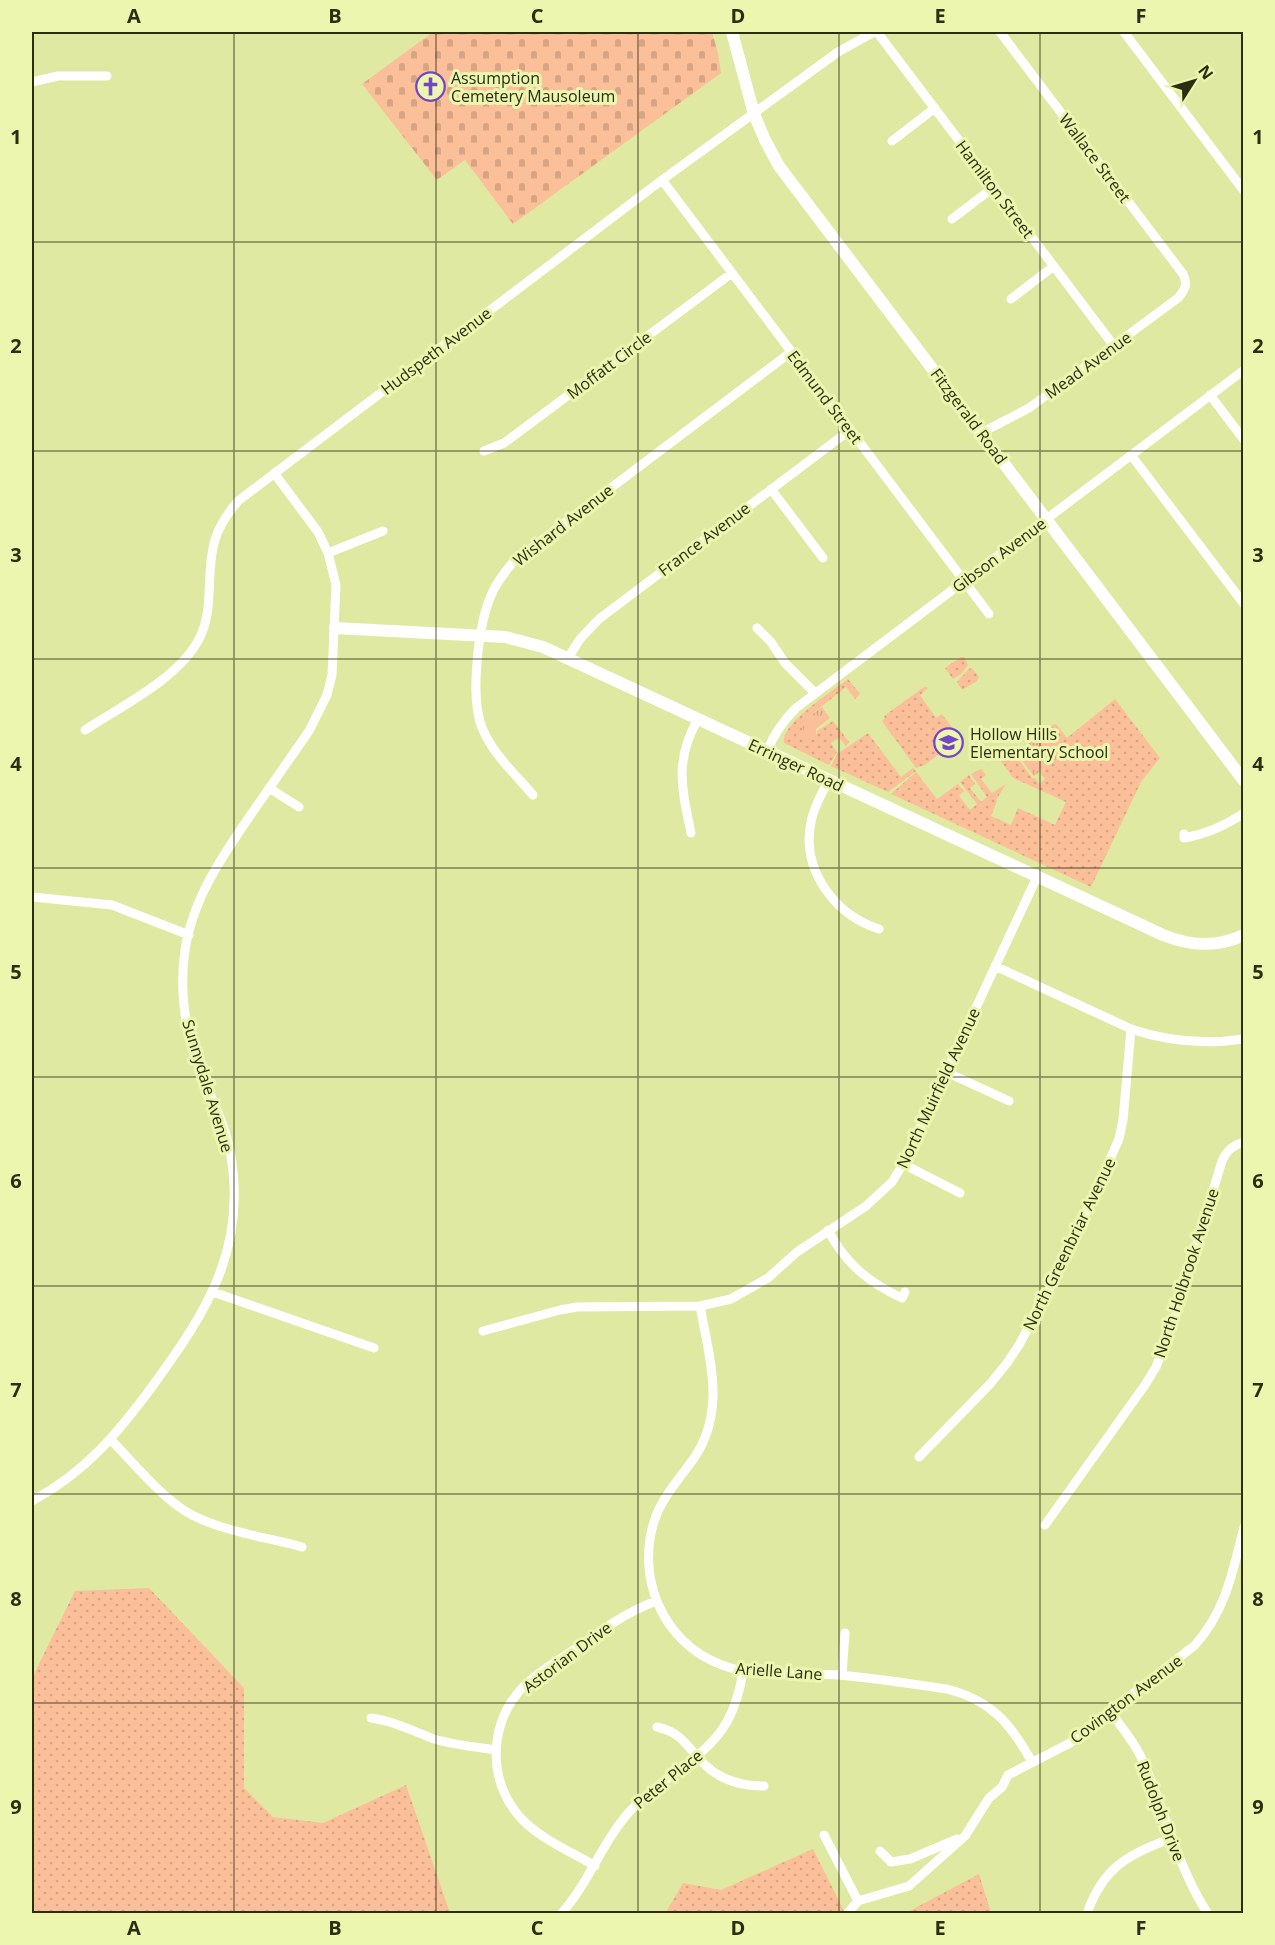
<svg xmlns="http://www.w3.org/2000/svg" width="1275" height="1945" viewBox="0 0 1275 1945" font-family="'Open Sans',sans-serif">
  <defs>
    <pattern id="grass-dots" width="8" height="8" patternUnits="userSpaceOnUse" patternTransform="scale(1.5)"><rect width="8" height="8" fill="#fbc099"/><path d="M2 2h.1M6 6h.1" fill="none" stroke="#d7a583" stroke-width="1.8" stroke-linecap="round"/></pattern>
    <pattern id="cemetery-stones" width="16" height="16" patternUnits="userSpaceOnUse" patternTransform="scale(1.5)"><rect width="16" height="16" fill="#fbc099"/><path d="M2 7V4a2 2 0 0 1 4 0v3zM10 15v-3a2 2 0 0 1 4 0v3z" fill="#d7a583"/></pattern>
    <pattern id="park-tufts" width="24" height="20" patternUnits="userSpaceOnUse" patternTransform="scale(1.5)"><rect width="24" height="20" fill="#fbc099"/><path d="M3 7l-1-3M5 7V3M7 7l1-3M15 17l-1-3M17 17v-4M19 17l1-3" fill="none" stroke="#d7a583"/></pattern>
  </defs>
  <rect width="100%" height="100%" fill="#dfe9a1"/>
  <path fill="url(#grass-dots)" d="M961,657H964L968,665L961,674L953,679L945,668Z
    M970,668H972L979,677L977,681L962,690L957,682Z
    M848,679L860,694L855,699L846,687L807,718L816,736L817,731L833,721L849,742L846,746L839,738L831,743L837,752L829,765L784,743C781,723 833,691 848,679Z
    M924,687L928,688L920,695L936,718L942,714L959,737L955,740L956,741L925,765L916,768L882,721L885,718L884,716Z
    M1115,699L1160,758L1141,782L1091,887L891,794L916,772L937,799L958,784L964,791L959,796L970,810L977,804L960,782L969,775L975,784L970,788L981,802L987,797L971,774L981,769L986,775L981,779L992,793L1006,784L996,800L997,801L991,816L1011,825L1018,808L1055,825L1066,802L1013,778L1001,761L1013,752L1033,779L1035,778L1039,784L1045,779L1040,772L1061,755L1044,732L1054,724L1057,725L1067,738Z
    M868,733L901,777L913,768L916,771L888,792L831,766L837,754Z
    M149,1588L244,1688V1788L273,1817L323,1823L406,1785L450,1913H32V1678L75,1591Z
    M813,1849L845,1913L665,1914L683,1883L721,1890Z
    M979,1874L991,1913H906Z"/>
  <path fill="url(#cemetery-stones)" d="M427,32H712L718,53L721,73L513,224L465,160L437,180L362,84L429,35Z"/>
  <path fill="url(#park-tufts)" d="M822,707L830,718L816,729V736L809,741L805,735L802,726L807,718Z
    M1044,732L1061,755L1034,776L1016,753Z"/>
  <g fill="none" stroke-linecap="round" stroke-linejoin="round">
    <path stroke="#fff" stroke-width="9" d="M877,32L1114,346
      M1124,32L1244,191
      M32,82L58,76H107
      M892,141L935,108
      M662,180L989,614
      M952,219L994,187
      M1011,299L1054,266
      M1210,395L1244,440
      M981,433L1029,408L1178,298C1185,290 1188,284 1183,274L1000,32
      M484,451L504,443L732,273
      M1131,455L1244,604
      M771,489L823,558
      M328,553L383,531
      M757,628L771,642L785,663L815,693
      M568,658L580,639L599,619L850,430
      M85,730C122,706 179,678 199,639C215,609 205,572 215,540C219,525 228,513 238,501L662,180L838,52L874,32
      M767,751C774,734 783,721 796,708L1244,370
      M829,780C821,794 814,807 811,822C801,870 835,915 879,929
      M269,788L299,807
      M533,795C516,775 493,754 483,730C469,699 478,622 493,591C498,580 506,571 514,561L791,352
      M691,833C682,789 674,761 698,719
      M1184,834V838C1207,834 1225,826 1244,813
      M32,897L112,905L189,935
      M995,966L1131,1029C1169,1042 1204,1045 1244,1039
      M946,1072L1009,1101
      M903,1164L960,1193
      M828,1230C845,1263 869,1283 902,1298L905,1292
      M213,1292L374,1348
      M700,1306C709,1356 726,1408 696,1455C683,1475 665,1493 656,1516C634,1575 662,1643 722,1665C758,1679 801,1672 839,1675C875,1678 911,1684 947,1689C991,1700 1011,1724 1032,1762
      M483,1331L560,1310L577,1307L700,1306L731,1299L768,1278L797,1252L866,1206L892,1182L903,1164L1037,877
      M111,1440C134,1463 164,1501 192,1515C225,1532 266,1537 302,1547
      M919,1457L990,1384L1007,1363L1019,1345L1063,1264L1119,1139L1123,1120L1131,1029
      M32,1501C86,1472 118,1433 154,1384C208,1310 248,1246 230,1151C224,1122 211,1097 200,1070C185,1034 179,989 185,950C193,898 223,855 252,813C271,786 290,758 309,731L327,695L332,675L336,585L328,553L318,532L274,473
      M1045,1525L1145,1385L1156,1367L1172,1327L1222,1161C1227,1150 1232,1146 1244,1142
      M842,1675L845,1633
      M1110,1711C1120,1725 1131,1738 1139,1753C1165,1805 1175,1864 1208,1914
      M371,1718C393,1721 413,1731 434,1739C454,1745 475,1747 496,1750
      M657,1727C683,1733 686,1746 704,1764C720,1780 741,1786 764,1786
      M824,1835L858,1901
      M880,1851L891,1862L910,1859L957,1839
      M595,1866C570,1851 538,1838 519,1816C487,1778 489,1723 523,1687C538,1671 560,1660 578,1647C603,1629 627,1612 656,1601
      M1088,1911C1104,1866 1130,1854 1172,1838
      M561,1914C589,1883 602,1842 630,1811C640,1800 652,1791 664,1781C710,1747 734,1731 743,1671
      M847,1914L858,1901L909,1886L965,1836L989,1798L1002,1787L1008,1775L1070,1743L1195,1645C1226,1611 1233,1570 1244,1527"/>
    <path stroke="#fff" stroke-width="12" d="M732,32L754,114L765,140L779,166L1244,781
      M335,628L505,637L543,647L1163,935C1190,946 1216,948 1244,935"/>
  </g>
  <path fill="none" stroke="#2b2e11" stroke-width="1.5" stroke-opacity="0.55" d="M234,32V1914M436,32V1914M638,32V1914M839,32V1914M1040,32V1914M32,242H1244M32,451H1244M32,659H1244M32,868H1244M32,1077H1244M32,1286H1244M32,1494H1244M32,1703H1244"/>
  <defs>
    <symbol id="church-ring" viewBox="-11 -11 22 22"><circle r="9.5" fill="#ecf6ae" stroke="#7148c1" stroke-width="1.5"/><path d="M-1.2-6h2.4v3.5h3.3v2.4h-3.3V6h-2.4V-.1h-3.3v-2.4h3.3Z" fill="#7148c1"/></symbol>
    <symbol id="school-ring" viewBox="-11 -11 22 22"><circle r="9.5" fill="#ecf6ae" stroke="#7148c1" stroke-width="1.5"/><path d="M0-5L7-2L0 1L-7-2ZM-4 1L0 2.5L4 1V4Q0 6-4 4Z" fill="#7148c1"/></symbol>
  </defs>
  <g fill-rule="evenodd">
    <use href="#church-ring" x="414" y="70" width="33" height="33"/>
    <use href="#school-ring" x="932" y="726" width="33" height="33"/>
  </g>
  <g text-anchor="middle" stroke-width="6" stroke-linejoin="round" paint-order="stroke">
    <g font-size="16" fill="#2b2e11" stroke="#ecf6ae" text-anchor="start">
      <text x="451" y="84">Assumption<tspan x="451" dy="18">Cemetery Mausoleum</tspan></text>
      <text x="970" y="740">Hollow Hills<tspan x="970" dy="18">Elementary School</tspan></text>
    </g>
    <g font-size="16" fill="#2b2e11" stroke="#ecf6ae">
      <text transform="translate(1095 158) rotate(53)" y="6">Wallace Street</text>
      <text transform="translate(995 189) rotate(53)" y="6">Hamilton Street</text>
      <text transform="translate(436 351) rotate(-37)" y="6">Hudspeth Avenue</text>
      <text transform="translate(609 365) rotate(-37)" y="6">Moffatt Circle</text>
      <text transform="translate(1088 365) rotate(-36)" y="6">Mead Avenue</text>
      <text transform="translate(825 397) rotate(53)" y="6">Edmund Street</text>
      <text transform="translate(969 416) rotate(53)" y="6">Fitzgerald Road</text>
      <text transform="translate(563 525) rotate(-38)" y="6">Wishard Avenue</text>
      <text transform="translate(704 539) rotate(-37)" y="6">France Avenue</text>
      <text transform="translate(999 555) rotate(-37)" y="6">Gibson Avenue</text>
      <text transform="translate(796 765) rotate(25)" y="6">Erringer Road</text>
      <text transform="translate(208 1086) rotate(73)" y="6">Sunnydale Avenue</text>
      <text transform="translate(938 1088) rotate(-65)" y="6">North Muirfield Avenue</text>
      <text transform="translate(1069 1244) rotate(-64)" y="6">North Greenbriar Avenue</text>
      <text transform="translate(1186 1273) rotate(-72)" y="6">North Holbrook Avenue</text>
      <text transform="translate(567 1657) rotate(-37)" y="6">Astorian Drive</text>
      <text transform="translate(779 1671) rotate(4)" y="6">Arielle Lane</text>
      <text transform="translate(1126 1699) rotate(-37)" y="6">Covington Avenue</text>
      <text transform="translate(668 1779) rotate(-39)" y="6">Peter Place</text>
      <text transform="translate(1161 1811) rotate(69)" y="6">Rudolph Drive</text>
    </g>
  </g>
  <rect width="1275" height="1945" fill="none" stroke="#ecf6ae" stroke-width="66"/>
  <g transform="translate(1194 81) rotate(53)" stroke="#ecf6ae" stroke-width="4.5" paint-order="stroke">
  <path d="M0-4.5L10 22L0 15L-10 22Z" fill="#2b2e11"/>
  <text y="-9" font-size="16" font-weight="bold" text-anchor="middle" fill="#2b2e11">N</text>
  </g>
  <rect x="33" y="33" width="1209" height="1879" fill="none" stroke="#2b2e11" stroke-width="2"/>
  <g font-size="20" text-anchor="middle" font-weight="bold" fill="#2b2e11">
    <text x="134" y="23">A</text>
    <text x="335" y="23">B</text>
    <text x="537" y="23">C</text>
    <text x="738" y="23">D</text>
    <text x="940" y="23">E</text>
    <text x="1141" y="23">F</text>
    <text x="16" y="144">1</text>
    <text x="1258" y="144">1</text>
    <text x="16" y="353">2</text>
    <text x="1258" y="353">2</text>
    <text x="16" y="562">3</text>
    <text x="1258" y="562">3</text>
    <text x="16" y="771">4</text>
    <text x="1258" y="771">4</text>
    <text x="16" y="979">5</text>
    <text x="1258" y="979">5</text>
    <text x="16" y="1188">6</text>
    <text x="1258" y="1188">6</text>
    <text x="16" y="1397">7</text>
    <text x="1258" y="1397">7</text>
    <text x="16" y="1606">8</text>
    <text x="1258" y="1606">8</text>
    <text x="16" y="1814">9</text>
    <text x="1258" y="1814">9</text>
    <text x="134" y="1935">A</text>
    <text x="335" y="1935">B</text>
    <text x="537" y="1935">C</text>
    <text x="738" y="1935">D</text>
    <text x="940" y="1935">E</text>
    <text x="1141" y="1935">F</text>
  </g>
</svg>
